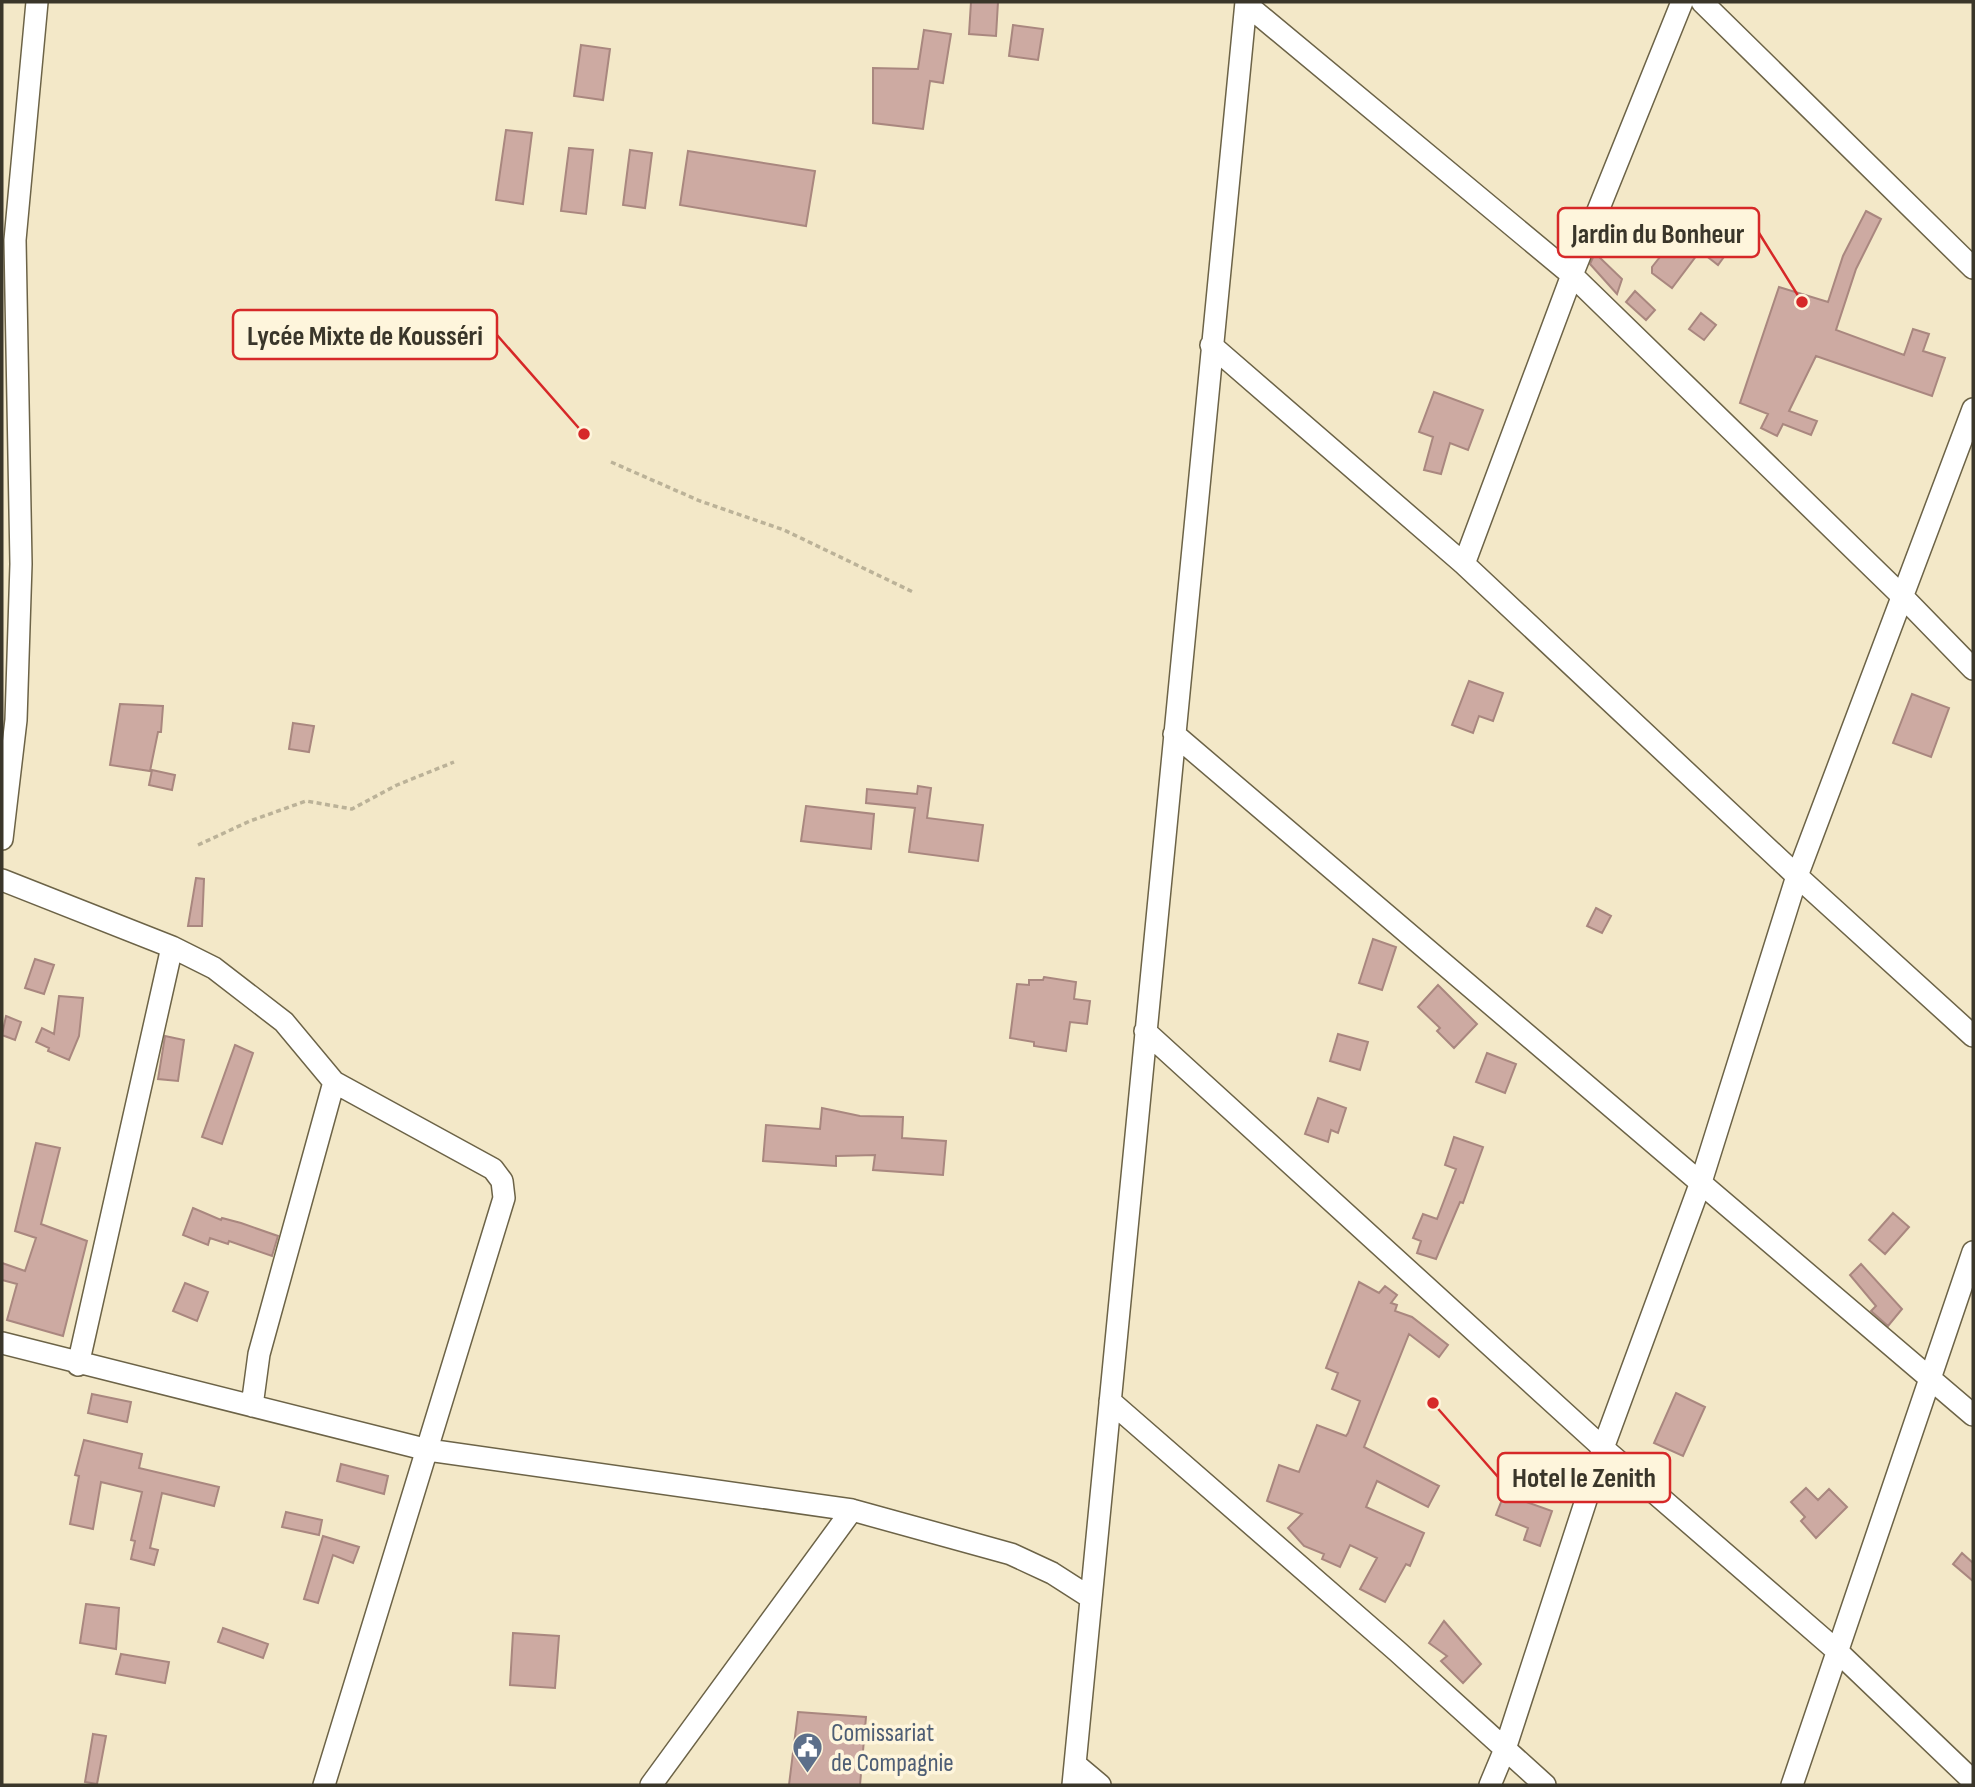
<svg xmlns="http://www.w3.org/2000/svg" width="1975" height="1787" viewBox="0 0 1975 1787" font-family="'Sofia Sans Condensed',sans-serif">
  <rect width="100%" height="100%" fill="#f3e8c8"/>
  <path fill="#cdaaa2" stroke="#a9877f" stroke-width="2" d="M971,2H998L996,36L969,34Z
    M1013,25L1043,29L1038,60L1009,56Z
    M924,30L951,34L943,83L930,81L923,129L873,123V68L918,69Z
    M581,45L610,49L603,100L574,96Z
    M506,130L532,133L523,204L496,200Z
    M569,148L593,150L586,214L561,211Z
    M630,150L652,153L645,208L623,205Z
    M688,151L815,171L806,226L680,205Z
    M1866,211L1881,219L1856,269L1836,330L1904,355L1913,329L1929,334L1923,351L1945,358L1932,396L1816,356L1789,411L1817,421L1811,435L1783,424L1777,436L1761,428L1768,414L1740,403L1779,287L1828,302L1843,256Z
    M1703,213L1737,239L1718,265L1700,251L1672,288L1652,273V267L1675,238L1683,241Z
    M1595,253L1622,279L1617,294L1590,264Z
    M1635,291L1655,310L1646,320L1626,302Z
    M1701,313L1716,325L1704,340L1689,329Z
    M1434,392L1483,410L1468,450L1450,443L1441,474L1424,470L1433,437L1419,432Z
    M1469,681L1503,693L1493,721L1479,716L1473,733L1452,725Z
    M1912,694L1949,708L1931,757L1893,743Z
    M120,704L163,706L161,732H158L150,771L110,765Z
    M293,723L314,726L309,752L289,749Z
    M152,770L175,775L172,790L149,785Z
    M918,786L931,788L927,818L983,825L978,861L909,852L915,808L866,803L867,789L917,794Z
    M806,806L874,814L871,849L801,841Z
    M196,878L204,879L202,926H188Z
    M1596,908L1611,916L1602,933L1587,926Z
    M1373,939L1396,947L1382,990L1359,983Z
    M35,959L54,965L44,994L25,988Z
    M1044,977L1076,982L1074,999L1090,1001L1087,1024L1070,1022L1066,1051L1034,1046V1042L1010,1038L1017,984L1029,985V980H1043Z
    M1438,985L1477,1024L1454,1048L1437,1031L1440,1028L1418,1007Z
    M59,996L83,998L79,1036L69,1060L48,1051L49,1048L36,1042L42,1028L54,1034Z
    M6,1016L21,1022L15,1040L2,1035Z
    M1338,1034L1368,1042L1360,1070L1330,1061Z
    M165,1036L184,1040L178,1081L158,1079Z
    M235,1045L253,1053L222,1144L202,1137Z
    M1487,1053L1516,1064L1505,1093L1476,1082Z
    M1318,1098L1346,1108L1338,1133L1331,1130L1328,1142L1305,1134Z
    M822,1108L860,1116L903,1117L902,1138L946,1141L943,1175L873,1170L875,1155L836,1156V1166L763,1161L766,1125L820,1129Z
    M1454,1137L1483,1147L1463,1203L1460,1202L1436,1259L1417,1253L1421,1241L1413,1238L1423,1214L1437,1219L1456,1169L1445,1165Z
    M36,1143L60,1148L41,1224L87,1241L63,1336L7,1320L17,1284L2,1280V1263L25,1271L36,1238L15,1231Z
    M193,1208L221,1220L222,1218L241,1223L278,1236L272,1256L229,1241L228,1244L210,1238L208,1245L183,1235Z
    M1893,1213L1909,1227L1885,1254L1869,1240Z
    M1861,1264L1902,1309L1888,1326L1871,1311L1876,1306L1850,1275Z
    M1359,1282L1379,1293L1385,1286L1397,1295L1391,1303L1397,1305L1395,1311L1412,1317L1448,1345L1439,1357L1409,1334L1364,1447L1439,1486L1428,1507L1377,1481L1366,1507L1424,1533L1410,1566L1406,1564L1385,1602L1360,1589L1377,1558L1350,1545L1340,1567L1322,1559L1324,1554L1304,1546L1288,1528L1302,1514L1267,1501L1279,1465L1299,1472L1317,1425L1346,1436L1348,1433L1360,1401L1332,1389L1338,1373L1326,1368Z
    M185,1283L208,1292L197,1321L173,1311Z
    M1676,1393L1705,1407L1683,1456L1654,1443Z
    M92,1394L131,1402L127,1422L88,1413Z
    M84,1440L142,1454L139,1468L219,1487L214,1506L162,1493L150,1548L158,1550L154,1565L131,1559L135,1541L131,1540L142,1492L101,1482L93,1529L70,1524L79,1476L75,1475Z
    M341,1464L388,1476L384,1494L337,1481Z
    M1514,1469L1531,1476L1521,1500L1552,1511L1540,1546L1524,1540L1528,1528L1496,1515Z
    M1806,1488L1818,1500L1829,1489L1847,1507L1816,1538L1801,1521L1805,1517L1791,1502Z
    M286,1512L322,1520L319,1535L282,1527Z
    M323,1536L359,1547L353,1563L333,1555L318,1603L304,1599Z
    M1962,1553L1973,1563V1581L1953,1564Z
    M86,1604L119,1608L116,1649L80,1643Z
    M1444,1621L1481,1664L1463,1683L1441,1661L1447,1656L1429,1643Z
    M223,1628L268,1644L263,1658L218,1642Z
    M513,1633L559,1636L555,1688L510,1685Z
    M121,1654L169,1662L165,1683L116,1674Z
    M798,1712L866,1717L860,1785H789Z
    M93,1734L106,1736L97,1784L85,1782Z"/>
  <g fill="none" stroke-linecap="round" stroke-linejoin="round">
    <defs>
      <path id="street" d="M1702,2L1973,268
        M1246,4L1572,275L1904,598L1973,669
        M1211,345L1464,564L1797,876L1973,1036
        M1464,564L1572,275L1682,2
        M1174,734L1973,1415
        M2,839L16,720L21,564L15,240L37,2
        M2,880L172,947L214,968L284,1022L334,1082L493,1169L502,1181L504,1198L324,1785
        M1145,1031L1603,1448L1836,1650L1973,1781
        M2,1343L428,1450L852,1510L1011,1554L1052,1573L1091,1598
        M78,1365L172,947
        M1110,1401L1397,1651L1545,1785
        M252,1406L259,1354L334,1082
        M1075,1764L1100,1785
        M651,1785L852,1510
        M1073,1785L1246,2
        M1490,1785L1505,1749L1603,1448L1701,1182L1797,876L1973,409
        M1792,1785L1973,1252"/>
    </defs>
    <use href="#street" stroke="#6c6347" stroke-width="24"/>
    <path stroke="#bbb298" stroke-width="3.5" stroke-dasharray="5 3.5" stroke-linecap="butt" d="M611,462L700,501L784,530L913,592
      M198,845L250,821L306,801L352,809L397,785L454,762"/>
    <use href="#street" stroke="#fff" stroke-width="21"/>
  </g>
  <defs>
    <symbol id="civic-pin" viewBox="-11 -11 22 30"><path d="M0 17L-7.5 6A9.5 9.5 0 1 1 7.5 6Z" fill="#5c6f8a" stroke="#fef5dc"/><path d="M-.6-6.5H3V-4.5H.6V-3L4-1V1h2V6H-6V1h2V-1L-.6-3ZM-1.2 2.5V6h2.4V2.5Z" fill="#fff"/></symbol>
  </defs>
  <g fill-rule="evenodd">
    <use href="#civic-pin" x="790" y="1730" width="35" height="47"/>
  </g>
  <g text-anchor="middle" stroke-width="7" stroke-linejoin="round" paint-order="stroke">
    <g font-size="26" fill="#4e5e75" stroke="#fef5dc" text-anchor="start">
      <text x="831" y="1741">Comissariat<tspan x="831" dy="30">de Compagnie</tspan></text>
    </g>
  </g>
  <path fill="none" stroke="#d62828" stroke-width="2.5" d="M1802 302L1759 233M584 434L497 335M1433 1403L1498 1477"/>
  <g fill="#d62828" stroke="#fef5dc" stroke-width="2.5">
    <circle cx="1802" cy="302" r="7"/>
    <circle cx="584" cy="434" r="7"/>
    <circle cx="1433" cy="1403" r="7"/>
  </g>
  <g fill="#fef5dc" stroke="#d62828" stroke-width="2.5">
    <rect x="1558" y="208" width="201" height="49" rx="7"/>
    <rect x="233" y="310" width="264" height="49" rx="7"/>
    <rect x="1498" y="1453" width="172" height="49" rx="7"/>
  </g>
  <g font-size="28" text-anchor="middle" font-weight="bold" fill="#3a362a">
    <text x="1658" y="243">Jardin du Bonheur</text>
    <text x="365" y="345">Lycée Mixte de Kousséri</text>
    <text x="1584" y="1487">Hotel le Zenith</text>
  </g>
  <rect width="1975" height="1787" fill="none" stroke="#3a362a" stroke-width="7"/>
</svg>
